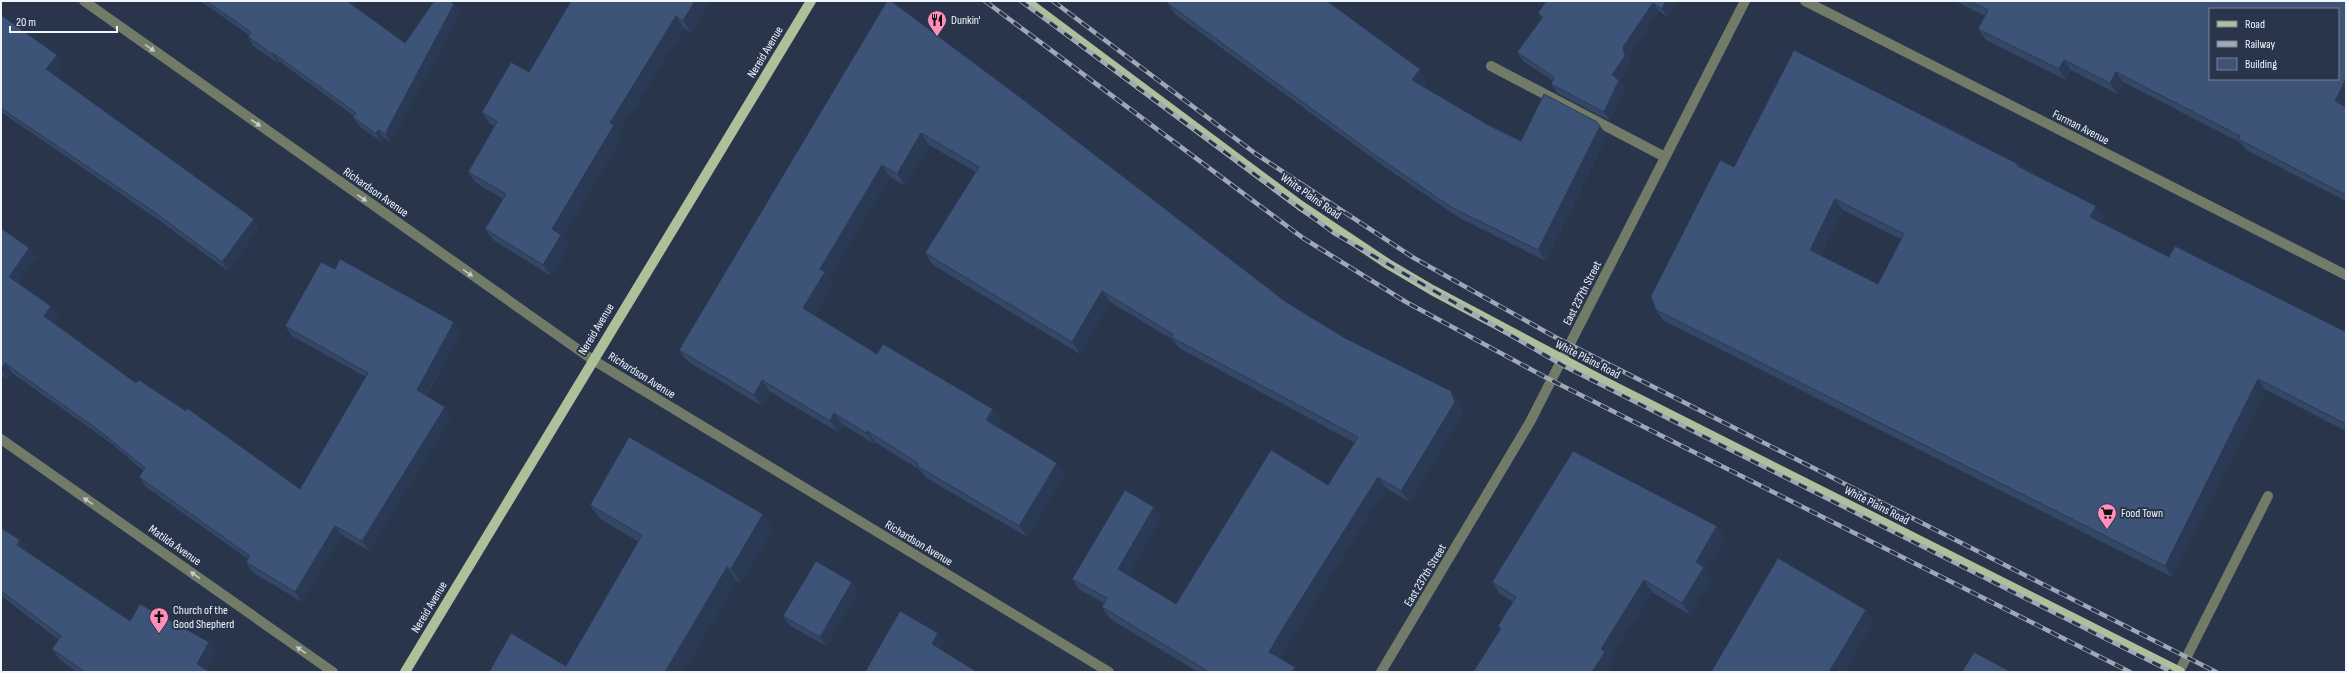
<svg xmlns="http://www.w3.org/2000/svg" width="2347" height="673" viewBox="0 0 2347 673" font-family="'Sofia Sans Condensed',sans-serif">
  <rect width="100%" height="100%" fill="#28354b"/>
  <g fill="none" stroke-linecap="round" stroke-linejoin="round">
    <path stroke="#727b68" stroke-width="10" d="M84,1L593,360L1109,672
      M1805,1L2346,275
      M1491,66L1665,157
      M1,439L333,672
      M1381,672L1530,422L1745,1
      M2179,672L2268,496"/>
    <path stroke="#aec099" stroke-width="10" d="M1026,1L1301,206L1388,264L1432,290L1603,381L2180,672
      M405,672L811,1"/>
    <defs>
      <path id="rail" d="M985,1L1303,238L1406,302L1545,377L2130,672
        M1021,1L1334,233L1564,366L2172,672
        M1053,1L1256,154L1414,258L1555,337L2216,672"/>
    </defs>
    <use href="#rail" stroke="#a0a8b6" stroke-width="4.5"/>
    <use href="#rail" stroke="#28354b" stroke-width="3" stroke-dasharray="9" stroke-linecap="butt"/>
  </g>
  <path fill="#344767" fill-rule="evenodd" d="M201,1H358L354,7L405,43L460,12L391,142L384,138L382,142L359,126L353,117L354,116L279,61L278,63L253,46L248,37L249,35L203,3Z
    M711,1L691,32L684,28L619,132L622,137L563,237L569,246L551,276L493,240L485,229L503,199L476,183L468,172L494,126L490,124L482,112L529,72Z
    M887,1L1286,302L1343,337L1459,402L1463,414L1409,502L1386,488L1294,634L1280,658L1298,672H1198L1110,619L1102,607L1104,603L1080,590L1072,579L1162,518L1128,575L1176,604L1328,485L1355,443L1179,348L1173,340L1110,302L1080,354L933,265L925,253L976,172L929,145L905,186L890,177L829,278L833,283L814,315L877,354L993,409L1001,420L997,427L1057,463L1065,474L1027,537L925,477L920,470L875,442L874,444L842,424L838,432L770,392L762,406L687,361L679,350Z
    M1166,1H1327L1427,79L1423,86L1490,126L1521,141L1600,126L1607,136L1546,261L1458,217L1382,165L1175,14L1167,3H1168Z
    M1676,1L1668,18L1659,11L1629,56L1631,64L1620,82L1625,89L1610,121L1557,93L1551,84L1553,81L1523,61L1517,52L1542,19L1538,13Z
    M1955,1H2346V104L2345,106L2346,107V201L2246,150L2241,143L2123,82L2117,94L2071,70L2066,80L1986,40L1978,29L1985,16Z
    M1,15L57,55L62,63L54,75L254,219L259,227L228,271L156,218L1,112Z
    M2018,164L2021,167L2096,206L2104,217L2101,222L2169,257L2346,332V431L2266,390L2172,577L1664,321L1656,310L1734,167ZM1843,210L1901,239L1878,284L1820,255Z
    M1,228L36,257L18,283L51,306L58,316L53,323L136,383L300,489L366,377L292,336L285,326L335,269L461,332L426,396L451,417L369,551L342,535L302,602L252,572L246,562L248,559L146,487L139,477L144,471L108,441L12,373L7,379L1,375Z
    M590,505L763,514L773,529L741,583L737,581L683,672H489L566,666L639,542L600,519Z
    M1717,526L1725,538L1706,570L1712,578L1690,615L1652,592L1610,659L1613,663L1500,629L1498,626L1513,602L1500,594L1492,582Z
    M1,528L20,540L27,550L26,551L130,621L216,653L207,670L210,672H77L59,659L52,649L59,640L1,596Z
    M852,582L858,591L826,646L789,625L783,616Z"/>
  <path fill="#2b3a54" d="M347,1H358L352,9Z
    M695,1H711L691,32L683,21Z
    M1666,1H1676L1668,18L1662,9Z
    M1653,3L1659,11L1629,56L1631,64L1620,82L1625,89L1610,121L1604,112L1612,75L1623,47Z
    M454,4L460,12L391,142L385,134Z
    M676,16L684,28L619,132L622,137L563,237L569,246L551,276L543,265L552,229L610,123Z
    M273,53L279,61L278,63L272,54Z
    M57,55L62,63L52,78L46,69Z
    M2064,60L2071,70L2066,80L2059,69Z
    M1420,69L1427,79L1420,90L1412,80Z
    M2116,72L2123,82L2117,94L2110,83Z
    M2346,79V104L2342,112L2335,101Z
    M1600,126L1607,136L1546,261L1538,250Z
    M378,130L384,138L382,142L376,134Z
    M921,133L929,145L905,186L897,174Z
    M882,165L890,177L829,278L833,283L811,319L803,308L820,269Z
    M1835,199L1843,210L1818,261L1810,250Z
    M2096,206L2104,217L2098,228L2090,217Z
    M254,219L259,227L228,271L222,262Z
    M29,248L36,257L16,286L9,277Z
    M1102,291L1110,302L1080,354L1072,342Z
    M51,306L58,316L50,326L44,316Z
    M454,322L461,332L423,400L417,390Z
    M5,363L12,373L7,379L1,370Z
    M2258,379L2266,390L2172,577L2165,566Z
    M762,380L770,392L762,406L754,395Z
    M1451,391L1459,402L1463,414L1409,502L1401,491Z
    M445,407L451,417L369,551L362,541Z
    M993,409L1001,420L994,432L986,420Z
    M834,413L842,424L838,432L830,421Z
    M867,431L875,442L874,444L866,433Z
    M1057,463L1065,474L1027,537L1019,526Z
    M1378,477L1386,488L1294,634L1277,663L1269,652L1286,623Z
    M1154,507L1162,518L1126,580L1118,569Z
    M763,514L773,529L741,583L731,569Z
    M335,526L342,535L302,602L295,592Z
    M1717,526L1725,538L1706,570L1712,578L1690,615L1682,603L1696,562Z
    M20,540L27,550L24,555L17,545Z
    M727,567L737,581L683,672H665Z
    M1644,580L1652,592L1610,659L1613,663L1607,672H1592L1601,649Z
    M852,582L858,591L826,646L820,637Z
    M1866,610L1874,622L1845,672H1829Z
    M938,633L944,642L938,652L932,644Z
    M209,642L216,653L206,672L197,664Z
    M1295,667L1298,672H1292Z"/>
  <path fill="#3d5378" stroke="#2b3a54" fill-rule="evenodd" d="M206,1H347L405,43L434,1H450L454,4L385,134L378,130L376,134L353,117L356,113L273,53L272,54L248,37L251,32Z
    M571,1H695L683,21L676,16L610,123L614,125L552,229L561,235L543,265L485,229L506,194L468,172L497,122L482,112L511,62L529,72Z
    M887,1H891L1021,98L1286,302L1343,337L1451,391L1455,402L1401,491L1378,477L1286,623L1269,652L1295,667L1292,672H1209L1102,607L1107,598L1072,579L1125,490L1154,507L1118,569L1176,604L1271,450L1328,485L1358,437L1171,337L1173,334L1102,291L1072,342L925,253L979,167L921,133L897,174L882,165L820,269L825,272L803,308L877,354L883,344L993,409L986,420L1057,463L1019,526L917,466L918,463L867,431L866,433L834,413L830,421L762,380L754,395L679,350Z
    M1169,1H1327L1420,69L1412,80L1490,126L1521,141L1544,94L1597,122L1600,126L1538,250L1451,207L1375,155L1167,3Z
    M1546,1H1666L1662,9L1653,3L1623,47L1625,56L1612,75L1619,80L1604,112L1551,84L1554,77L1517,52L1543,17L1538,13Z
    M1969,1H2346V79L2335,101L2346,107V195L2238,139L2240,136L2116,72L2110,83L2064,60L2059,69L1978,29L1988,10ZM2210,9H2338V79H2210Z
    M1,15L57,55L46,69L254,219L222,262L150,209L1,108Z
    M1794,50L2018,164L2017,166L2096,206L2090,217L2127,236L2169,257L2175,246L2346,332V424L2258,379L2165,566L1656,310L1651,296L1720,160L1734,167ZM1835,199L1904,234L1878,284L1810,250Z
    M1,228L29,248L9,277L51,306L44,316L136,383L139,380L186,411L187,408L300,489L368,373L285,326L321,262L335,269L340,259L454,322L417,390L445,407L362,541L335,526L295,592L246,562L250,556L139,477L145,468L101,432L5,363L1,370Z
    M629,437L763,514L731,569L727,567L665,672H489L511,633L566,666L642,535L590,505Z
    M1573,451L1717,526L1696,562L1704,567L1682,603L1644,580L1601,649L1605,652L1592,672H1473L1501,628L1498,626L1516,597L1492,582Z
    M1,528L20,540L17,545L130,621L140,604L209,642L197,664L210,672H85L52,649L61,636L1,591Z
    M1778,558L1866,610L1829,672H1711Z
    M816,561L852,582L820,637L783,616Z
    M900,611L938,633L932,644L977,672H865Z
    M1974,652L2011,672H1962Z"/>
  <defs><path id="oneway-solid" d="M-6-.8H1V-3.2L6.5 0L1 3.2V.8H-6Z"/></defs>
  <g fill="#c4caca">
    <use href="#oneway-solid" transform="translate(150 48) rotate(35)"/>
    <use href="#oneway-solid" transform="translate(256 123) rotate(35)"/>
    <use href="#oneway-solid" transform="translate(362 198) rotate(35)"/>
    <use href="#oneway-solid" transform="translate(468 273) rotate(35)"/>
    <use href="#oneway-solid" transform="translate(88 501) rotate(-145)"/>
    <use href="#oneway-solid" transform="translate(195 575) rotate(-145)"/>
    <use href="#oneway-solid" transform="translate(301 650) rotate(-145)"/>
  </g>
  <defs>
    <symbol id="restaurant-pin" viewBox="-11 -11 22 30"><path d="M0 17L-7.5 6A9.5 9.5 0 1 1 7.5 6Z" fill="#ff8eb9" stroke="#28354b"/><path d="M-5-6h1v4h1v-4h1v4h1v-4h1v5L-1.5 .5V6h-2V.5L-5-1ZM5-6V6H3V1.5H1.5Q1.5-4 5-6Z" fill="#111"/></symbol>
    <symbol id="supermarket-pin" viewBox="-11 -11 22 30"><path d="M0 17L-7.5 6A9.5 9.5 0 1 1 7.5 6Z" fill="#ff8eb9" stroke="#28354b"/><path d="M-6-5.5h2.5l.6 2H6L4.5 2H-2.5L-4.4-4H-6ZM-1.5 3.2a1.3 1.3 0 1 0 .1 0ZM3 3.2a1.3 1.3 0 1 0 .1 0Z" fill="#111"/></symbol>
    <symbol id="church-pin" viewBox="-11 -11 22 30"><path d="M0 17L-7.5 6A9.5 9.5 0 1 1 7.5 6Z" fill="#ff8eb9" stroke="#28354b"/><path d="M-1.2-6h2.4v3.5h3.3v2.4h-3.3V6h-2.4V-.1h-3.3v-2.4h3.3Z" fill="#111"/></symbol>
  </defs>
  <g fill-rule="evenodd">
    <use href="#restaurant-pin" x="926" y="9" width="22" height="30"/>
    <use href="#supermarket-pin" x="2096" y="502" width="22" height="30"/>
    <use href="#church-pin" x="148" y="606" width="22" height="30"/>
  </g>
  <g text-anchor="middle" stroke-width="4" stroke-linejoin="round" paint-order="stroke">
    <g font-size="12" fill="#f0f5fe" stroke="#28354b" text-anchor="start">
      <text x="951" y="24">Dunkin'</text>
      <text x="2121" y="517">Food Town</text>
      <text x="173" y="614">Church of the<tspan x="173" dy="14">Good Shepherd</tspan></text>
    </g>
    <g font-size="12" fill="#f0f5fe" stroke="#28354b">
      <text transform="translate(765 52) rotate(-59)" y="4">Nereid Avenue</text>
      <text transform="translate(2081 127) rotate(27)" y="4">Furman Avenue</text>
      <text transform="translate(376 192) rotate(35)" y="4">Richardson Avenue</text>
      <text transform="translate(1311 196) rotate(35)" y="4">White Plains Road</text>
      <text transform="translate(1582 293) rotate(-63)" y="4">East 237th Street</text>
      <text transform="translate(596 329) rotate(-59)" y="4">Nereid Avenue</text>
      <text transform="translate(1588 359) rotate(27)" y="4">White Plains Road</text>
      <text transform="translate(642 375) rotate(32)" y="4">Richardson Avenue</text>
      <text transform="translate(1877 505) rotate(27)" y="4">White Plains Road</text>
      <text transform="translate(919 543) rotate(31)" y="4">Richardson Avenue</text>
      <text transform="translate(175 545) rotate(35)" y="4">Matilda Avenue</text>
      <text transform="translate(1425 575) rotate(-59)" y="4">East 237th Street</text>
      <text transform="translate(429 607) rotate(-59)" y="4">Nereid Avenue</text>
    </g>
  </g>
  <rect width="2347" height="673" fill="none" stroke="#f0f5fe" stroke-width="4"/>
  <rect x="2209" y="8" width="130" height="72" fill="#28354b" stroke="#788293"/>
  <rect x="2217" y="21" width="20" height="6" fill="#aec099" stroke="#788293"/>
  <text x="2245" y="28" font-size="12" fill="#f0f5fe">Road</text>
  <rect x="2217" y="41" width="20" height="6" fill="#a0a8b6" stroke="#788293"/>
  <text x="2245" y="48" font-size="12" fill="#f0f5fe">Railway</text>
  <rect x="2217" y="58" width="20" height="12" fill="#3d5378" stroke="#788293"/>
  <text x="2245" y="68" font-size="12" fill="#f0f5fe">Building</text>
  <path d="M10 26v6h107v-6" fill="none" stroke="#f0f5fe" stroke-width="2"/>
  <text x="16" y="26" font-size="12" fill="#f0f5fe" stroke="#28354b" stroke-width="3" paint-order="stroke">20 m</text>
</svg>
